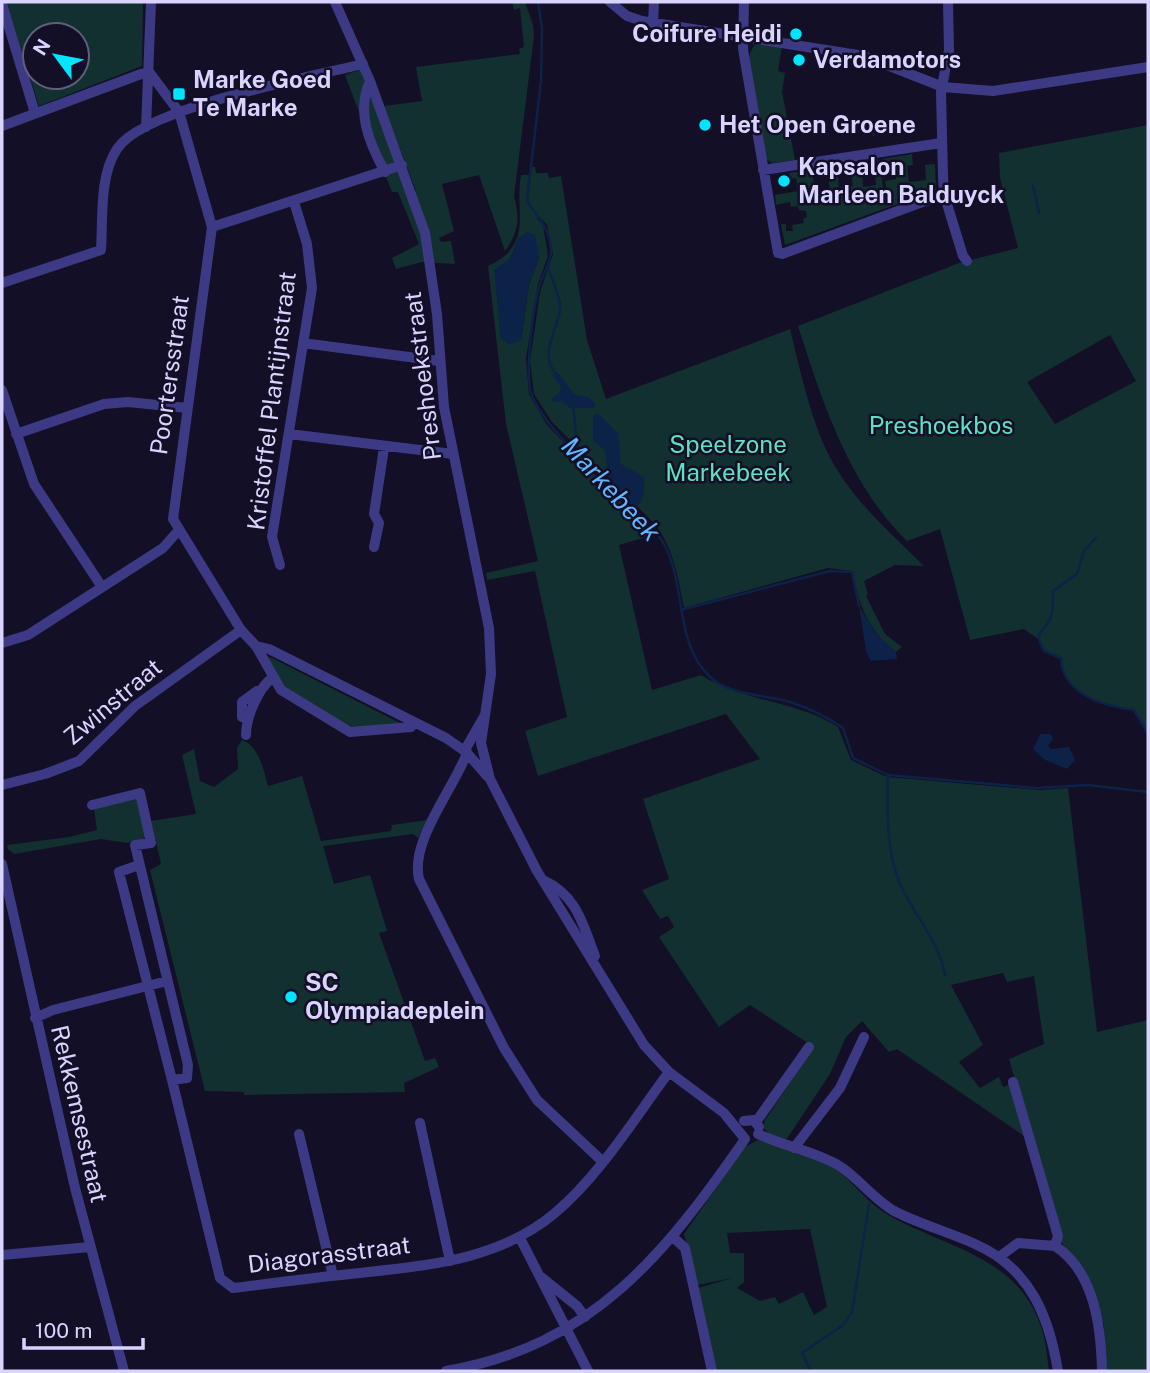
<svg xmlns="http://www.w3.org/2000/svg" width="1150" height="1373" viewBox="0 0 1150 1373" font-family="'Public Sans',sans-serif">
  <rect width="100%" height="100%" fill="#130f26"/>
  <path fill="#12302f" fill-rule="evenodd" d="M6,2H143L142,66L39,106ZM35,35H77V77H35Z
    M512,2H525L533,25L534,36L514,196C520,218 519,232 505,251L479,175L442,184L454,231L439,238L441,242L451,241L455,264L422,262L396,269L392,258L419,244L398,192H392L386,177L392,172L400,171L409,193L416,191L384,106L422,101L416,67L520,54L519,49L524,47L520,8L514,10Z
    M755,44L782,46L778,71L785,73L782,92L795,160L772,163L765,158L749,62L750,53Z
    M360,70L394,155V164L388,167L375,154L345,75Z
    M1148,125V734L1134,710C1103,706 1062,694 1061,658L1044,651L1038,639L1024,629L970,640L940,529L907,541C849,485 822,401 798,326L959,263L1018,248L1000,178L999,153ZM1110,335L1136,381L1055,424L1027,382Z
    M912,154L913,165L907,166L909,182L926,180L925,165L935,164L936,190L785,245L781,224H786V231H793L792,225L804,223L803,219L807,217L806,211L799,210L798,206L791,207L790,202L776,205L775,195L798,191L796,178L790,179L789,173L812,170L816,197L830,194L828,173H822L821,168L837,166L839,188L853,186L851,172L843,173L842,165L862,162L863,187L876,185L874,160L878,159L886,203L889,202L885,181L896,179L894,162L883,164L882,159Z
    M531,167H535L536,173H548L549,178L561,176L587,340L606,399L790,329C801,373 813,433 838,471C860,507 894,536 924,566L895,565L864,581L868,594L866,596L885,634L902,647L896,652C868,632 858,602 852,571L828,568L684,608C678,577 674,550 655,524L552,422L534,394L530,361L540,292L553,254L547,225L539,216L537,219L543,225L548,256L538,284L526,358L529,394L547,425L653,535L619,545L652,690L701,675C743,702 795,700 838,727L851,760L887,777L1040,790L1068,788L1097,1032L1148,1020V1371H1105L1104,1325L1087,1281L1061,1242L1009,1059L1044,1044L1034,976L1007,982L1003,973L951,985L983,1045L959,1062L980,1088L999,1077L1003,1087L1011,1084L1027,1138L897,1049L889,1052L862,1021L846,1037L830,1074L786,1140L769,1134L763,1127L765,1120L814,1047L750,1005L719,1027L659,937L674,927L668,916L660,919L642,890L669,879L643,799L760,759L726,714L538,776L525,731L567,717L535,571L487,580L486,573L538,561L506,424L488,266C535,244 514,213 521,175H530ZM519,238L539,257L529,285L521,340L501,338L495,270L510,259Z
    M270,657L400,723L397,727L356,728L337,721L283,689L266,660Z
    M242,740C260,747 263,769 268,786L302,776L321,841L391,831L392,825L427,820L418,838L413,834L323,846L334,884L370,875L387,931L379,933L425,1061L435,1058L439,1067L404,1083L405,1092L244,1095V1092L205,1091L150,870L161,864L151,821L196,814L182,755L194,749L200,781L214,787L238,769L237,748Z
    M133,798L139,800L146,836L143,839L127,843L101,839L14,854L8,849L7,845L69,837L97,830L94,809Z
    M758,1140C781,1148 813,1153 833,1167C852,1180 865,1201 885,1213C941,1247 1015,1254 1040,1324C1046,1339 1047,1356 1049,1371H715L698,1288L732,1278L698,1285L684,1234L745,1147ZM810,1229L827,1307L814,1315L803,1292L779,1304L775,1297L760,1301L737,1288L744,1282V1253H730L727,1233Z"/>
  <path fill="#0c2248" d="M527,232L535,235L539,257L529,285L521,340L509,345L501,338L494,270L510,259L519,238Z
    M558,373L574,394L588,397L595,403L594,408H570L562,401L553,402L551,400L560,392L561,386L552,375Z
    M598,413L618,433L621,464L644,477C645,491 645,500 634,510L609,484L605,451L593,440V416Z
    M859,606L875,632L896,652L897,659L871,661L866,651Z
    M1040,734H1051L1053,739L1048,746L1051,749L1069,747L1075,760L1067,769L1045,760L1033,749Z"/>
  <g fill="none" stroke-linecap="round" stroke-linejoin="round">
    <path stroke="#0c2248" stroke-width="2.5" d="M538,2L542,28L541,81L527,201C538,218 552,231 551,253C550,264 543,274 540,284C533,305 524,377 532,396C548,431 583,458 610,485
      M1033,186L1039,213
      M547,267C552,278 561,299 560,310C557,331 538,356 557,375
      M573,405L578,453
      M632,507C645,520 658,532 666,548C686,589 675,644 710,677C728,695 767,695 790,702C809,708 827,717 843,728L853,758L888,775L1037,788L1088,785L1148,792
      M1096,538L1084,551L1077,574L1053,591C1053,600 1054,613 1049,621C1040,635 1034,632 1044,651L1061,658C1062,694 1103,706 1134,710L1148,734
      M681,610L830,571L852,572L859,606
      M888,775C887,810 886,855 902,888C916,918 939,941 945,975
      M811,1371L802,1353L843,1325L852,1312L869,1204"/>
    <path stroke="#3d3a85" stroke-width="10" d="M335,2L370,81L425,233L437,314L444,407L489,628L491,674L481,743L490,779L537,871L644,1045L669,1072L724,1113L745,1139
      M610,2L627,16L642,21L864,56L943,87L993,91L1148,67
      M744,2L743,49L778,253L782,254L944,194
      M948,2L949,50L941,92L943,176L944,194L963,256L967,261
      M2,4L35,113
      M653,23L654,2
      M150,73L179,112L212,227L173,519L241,630L256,646L281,690L350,732L411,727L414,723
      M370,81C356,112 369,143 385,172
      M2,126L141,74L150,73
      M146,127L151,2
      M763,170L941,143
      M212,227L402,165
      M2,283L101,250C103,219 99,176 117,149C143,108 311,77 363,64
      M303,343L439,361
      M2,390L34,484L102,587
      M16,434L104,404L128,402L187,408
      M289,434L453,454
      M374,547L379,523L374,514L384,448
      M280,565L272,537L312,288L307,244L294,202
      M2,643L28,635L163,548L178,531
      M256,646L269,649L446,738L466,752
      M485,715L466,748L467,753L487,776
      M248,719L242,717V702L257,691L260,692
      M246,735C246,717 258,689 272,678
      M467,753C453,790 410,841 419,879L504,1048L537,1100L602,1161
      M2,785L45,774L79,761L135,706L241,630
      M92,805L140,793L151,843L135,845L188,1065L187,1078L172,1080L119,872L139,865
      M2,864L75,1188L124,1371
      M543,880C577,895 583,925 595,956
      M35,1018L53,1010L167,981
      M172,1080L220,1278L233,1288C275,1283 317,1277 360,1273C430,1265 499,1260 555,1213C600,1175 634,1119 669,1072
      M1013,1082L1058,1236L1055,1246
      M744,1121L754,1120L759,1127
      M756,1122L809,1047
      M420,1123L450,1261
      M299,1134L333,1276
      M758,1134C784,1146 813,1151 838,1165C859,1178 874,1200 896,1212C922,1225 949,1232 975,1244C1030,1268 1049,1316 1058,1371
      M794,1148L840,1088L864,1037
      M520,1238L588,1371
      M674,1238L685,1248L712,1371
      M1055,1246C1095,1272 1101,1328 1102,1371
      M2,1255L90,1247
      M999,1257L1018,1243L1055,1246
      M541,1277L577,1306L585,1317
      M446,1371C593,1346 665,1254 745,1139"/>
  </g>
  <g fill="#00e5ff" stroke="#130f26" stroke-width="2.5">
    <circle cx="796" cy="34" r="7"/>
    <circle cx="799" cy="60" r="7"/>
    <rect x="172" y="87" width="14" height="14" rx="3.5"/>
    <circle cx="705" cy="125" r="7"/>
    <circle cx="784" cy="181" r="7"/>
    <circle cx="291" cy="997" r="7"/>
  </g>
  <g text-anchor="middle" stroke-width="5" stroke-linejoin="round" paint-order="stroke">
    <g font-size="24" font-weight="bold" fill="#d9d4ff" stroke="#130f26" text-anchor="start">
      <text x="782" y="42" text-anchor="end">Coifure Heidi</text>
      <text x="813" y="68">Verdamotors</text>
      <text x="193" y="88">Marke Goed<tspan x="193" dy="28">Te Marke</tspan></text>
      <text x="719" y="133">Het Open Groene</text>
      <text x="798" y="175">Kapsalon<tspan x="798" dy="28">Marleen Balduyck</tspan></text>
      <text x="305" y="991">SC<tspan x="305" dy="28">Olympiadeplein</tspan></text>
    </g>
    <g font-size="24" fill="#d9d4ff" stroke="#130f26">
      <text transform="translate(170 375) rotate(-82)" y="8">Poortersstraat</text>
      <text transform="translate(423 376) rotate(-97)" y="8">Preshoekstraat</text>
      <text transform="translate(272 401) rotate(-83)" y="8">Kristoffel Plantijnstraat</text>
      <text transform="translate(113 702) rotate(-40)" y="8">Zwinstraat</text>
      <text transform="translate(79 1114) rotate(77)" y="8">Rekkemsestraat</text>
      <text transform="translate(329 1255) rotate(-7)" y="8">Diagorasstraat</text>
    </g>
    <g font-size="24" fill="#5fe0c0" stroke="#130f26">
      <text x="941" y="434">Preshoekbos</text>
      <text x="728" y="453">Speelzone<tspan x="728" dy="28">Markebeek</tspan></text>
    </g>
    <g font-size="26" font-style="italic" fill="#62b6ff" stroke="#130f26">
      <text transform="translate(611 489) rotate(47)" y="9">Markebeek</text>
    </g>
  </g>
  <rect width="1150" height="1373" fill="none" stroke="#d9d4ff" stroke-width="7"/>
  <g transform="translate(56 56) rotate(302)"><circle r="33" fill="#130f26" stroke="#625e7d" stroke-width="2"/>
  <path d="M0-5L12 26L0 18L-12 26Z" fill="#00e5ff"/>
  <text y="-10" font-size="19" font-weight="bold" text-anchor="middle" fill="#d9d4ff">N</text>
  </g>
  <path d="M24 1338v10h119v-10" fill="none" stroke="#d9d4ff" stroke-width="3.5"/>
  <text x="35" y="1338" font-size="21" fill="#d9d4ff" stroke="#130f26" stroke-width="5" paint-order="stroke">100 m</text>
</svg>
